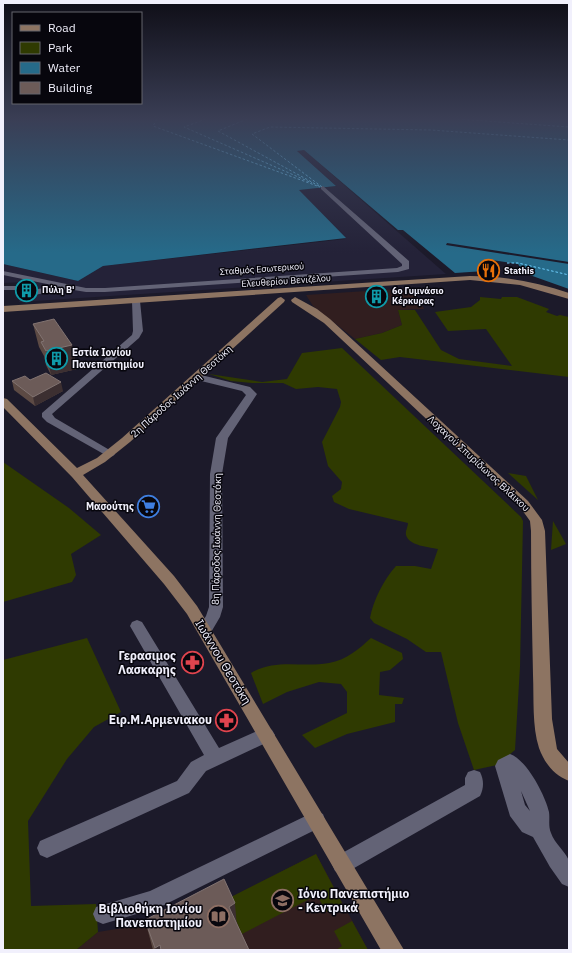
<svg xmlns="http://www.w3.org/2000/svg" width="572" height="953" viewBox="0 0 572 953" font-family="'IBM Plex Sans',sans-serif">
  <rect width="100%" height="100%" fill="#1c1a2a"/>
  <path fill="#311e1f" d="M412,288L424,309L398,310L402,325L382,333L355,339L313,306L306,295Z
    M316,854L368,950H76L98,932L129,927L212,889L218,904Z"/>
  <path fill="#242238" d="M296,150H304L446,274L19,302L26,282L3,283V264L78,281L103,266L345,239L298,190L336,186Z"/>
  <path fill="#2f3a01" d="M480,297L501,299L502,297H517L549,309L546,312L557,316L560,315L569,317V377L400,357L381,360L355,339L382,333L402,325L398,310H415L441,350L459,359L512,366L486,329L448,331L435,312L471,307L480,300Z
    M342,348L521,517L523,521L520,667L515,750L497,765L474,770L458,723L441,652H426L407,639L374,623L370,618C373,601 384,579 396,566H415L431,569L438,549C429,547 409,546 406,535C405,531 408,527 408,523L349,509L334,502L332,496L341,489L342,482L328,466L322,442L340,407L341,402L337,389L318,387L296,389L283,383H252L231,381L209,374L262,382L287,379L302,353Z
    M3,462L69,508L101,535L71,554L76,575L72,582L3,602Z
    M508,473L526,476L538,500Z
    M553,521L566,544L551,550Z
    M87,638L121,712L94,727L67,759L28,821L31,906L96,904L98,932L76,950H3V660Z
    M371,638L402,653L403,659L390,670L380,672L379,695L404,698L402,704H395V722L347,734L315,748L302,735L347,713V692L341,684L319,682L287,692L263,704L251,673C276,658 302,668 329,663C346,660 359,649 371,638Z
    M316,854L342,903L326,912L317,895L242,934L227,899Z
    M352,921L368,950H336L342,946L334,931Z"/>
  <path fill="#266a89" d="M3,119H569V289L524,273L518,264L492,260L485,271L455,273L403,230H398L304,150L297,151L336,186L299,190L346,238L103,266L78,281L3,264Z"/>
  <path fill="#1c1a2a" d="M447,243L569,262V264L446,245Z"/>
  <g fill="none" stroke-linecap="round" stroke-linejoin="round">
    <path stroke="#6ecffe" stroke-width="1" stroke-dasharray="2.5 2" stroke-linecap="butt" d="M157,119L153,126L320,187
      M206,119L184,127L312,183
      M247,119L218,131L319,186
      M458,119L569,127
      M322,187L252,134L270,127L431,130L569,140
      M507,263H518L569,275"/>
    <path fill="#636376" fill-rule="evenodd" d="M323,186L409,261V269L398,272L105,292H86L68,289L28,296L24,293L25,291L57,286L3,275V271L86,288H105L397,268L402,266V264L321,189V187Z
      M3,286H25L29,288L25,290H3Z
      M136,298L140,301L143,331L139,338L52,414L55,418L113,452L115,454L113,456L109,457L47,422L42,417V413L132,335L133,331L132,301Z
      M197,374L250,387L257,394L228,438L222,474L223,607L220,617L210,634L205,636L200,634L197,630L206,616L209,607L210,474L216,438L246,395L242,391L193,379L192,377L193,375Z
      M137,620L142,622L219,748L266,727L272,730L275,735L272,740L206,771L189,793L47,858L40,855L37,848L40,841L177,781L191,762L204,755L130,626L132,622Z
      M510,754C527,760 545,795 549,812C550,819 548,826 551,833C554,843 568,854 569,862C570,870 569,879 569,887L562,884L550,867L533,837L522,832L510,816L495,766L498,760ZM521,791L530,811L525,805Z
      M474,770L480,772C484,780 484,788 480,796L349,871L342,874L335,871L332,864L335,857L465,785V778L468,772Z
      M316,811L323,814L325,820L323,826L160,907L103,924L96,921L93,914L96,907L150,891Z"/>
    <path fill="#8d7462" fill-rule="evenodd" d="M470,276C504,276 537,282 569,293V299L520,285L470,280L3,312V306Z
      M281,297L285,300L284,302L130,442L105,462L83,475L174,576L197,606L404,950H381L187,614L164,584L72,477L3,407V398L7,399L77,468L97,458L122,438L278,298Z
      M295,297L317,309L330,319L528,501L542,520L545,531L552,719L557,749L569,763V781C554,775 545,764 539,748C532,726 534,699 533,675C532,627 531,579 531,531L530,521L520,507L324,323L292,302L291,300Z"/>
  </g>
  <path fill="#5c4a44" d="M33,324L72,345L77,369L51,375L46,365L44,356L39,347Z
    M30,380L63,391L35,406L14,390L12,381Z
    M145,920L236,923L249,950H153Z"/>
  <path fill="#3c2f31" d="M72,345L77,369L51,375L46,351Z
    M61,382L63,391L35,406L33,397Z
    M235,903L237,928L229,907Z
    M160,945L161,950H155V948Z"/>
  <path fill="#6c5b58" stroke="#817371" d="M54,319L72,345L46,351L41,342L44,341L33,324Z
    M46,373L61,382L33,397L12,381L25,376L30,380Z
    M224,879L235,903L229,907L249,950H161L160,945L155,948L145,920Z"/>
  <linearGradient id="sky" x2="0" y2="1"><stop stop-color="#0f0e17"/><stop offset="0.47" stop-color="#3a3e55"/><stop offset="1" stop-color="#3a3e55" stop-opacity="0"/></linearGradient>
  <rect width="572" height="253" fill="url(#sky)"/>
  <defs>
    <symbol id="restaurant-ring" viewBox="-11 -11 22 22"><circle r="9.5" fill="#07060d" stroke="#e8710a" stroke-width="1.5"/><path d="M-5-6h1v4h1v-4h1v4h1v-4h1v5L-1.5 .5V6h-2V.5L-5-1ZM5-6V6H3V1.5H1.5Q1.5-4 5-6Z" fill="#e8710a"/></symbol>
    <symbol id="building-ring" viewBox="-11 -11 22 22"><circle r="9.5" fill="#07060d" stroke="#0f9aa8" stroke-width="1.5"/><path d="M-4-6H4V6H1V3H-1V6H-4ZM-2.5-4.3h1.7v1.8h-1.7ZM.8-4.3h1.7v1.8H.8ZM-2.5-1h1.7V.8h-1.7ZM.8-1h1.7V.8H.8Z" fill="#0f9aa8"/></symbol>
    <symbol id="supermarket-ring" viewBox="-11 -11 22 22"><circle r="9.5" fill="#07060d" stroke="#3f7fe0" stroke-width="1.5"/><path d="M-6-5.5h2.5l.6 2H6L4.5 2H-2.5L-4.4-4H-6ZM-1.5 3.2a1.3 1.3 0 1 0 .1 0ZM3 3.2a1.3 1.3 0 1 0 .1 0Z" fill="#3f7fe0"/></symbol>
    <symbol id="pharmacy-ring" viewBox="-11 -11 22 22"><circle r="9.5" fill="#07060d" stroke="#e0444e" stroke-width="1.5"/><path d="M-2-6h4v4h4v4h-4v4h-4v-4h-4v-4h4Z" fill="#e0444e"/></symbol>
    <symbol id="university-ring" viewBox="-11 -11 22 22"><circle r="9.5" fill="#07060d" stroke="#8d6e63" stroke-width="1.5"/><path d="M0-5L7-2L0 1L-7-2ZM-4 1L0 2.5L4 1V4Q0 6-4 4Z" fill="#8d6e63"/></symbol>
    <symbol id="library-ring" viewBox="-11 -11 22 22"><circle r="9.5" fill="#07060d" stroke="#8d6e63" stroke-width="1.5"/><path d="M-6-4Q-3-5.5-.7-3.5V5Q-3 3-6 4ZM6-4Q3-5.5 .7-3.5V5Q3 3 6 4Z" fill="#8d6e63"/></symbol>
  </defs>
  <g fill-rule="evenodd">
    <use href="#restaurant-ring" x="476" y="258" width="25" height="25"/>
    <use href="#building-ring" x="14" y="278" width="25" height="25"/>
    <use href="#building-ring" x="364" y="284" width="25" height="25"/>
    <use href="#building-ring" x="44" y="346" width="25" height="25"/>
    <use href="#supermarket-ring" x="136" y="494" width="25" height="25"/>
    <use href="#pharmacy-ring" x="180" y="650" width="25" height="25"/>
    <use href="#pharmacy-ring" x="214" y="708" width="25" height="25"/>
    <use href="#university-ring" x="270" y="888" width="25" height="25"/>
    <use href="#library-ring" x="206" y="904" width="25" height="25"/>
  </g>
  <g text-anchor="middle" stroke-width="3" stroke-linejoin="round" paint-order="stroke">
    <g font-size="9" fill="#f1f0fc" stroke="#07060d">
      <text transform="translate(262 269) rotate(-4)" y="3">Σταθμός Εσωτερικού</text>
      <text transform="translate(286 281) rotate(-4)" y="3">Ελευθερίου Βενιζέλου</text>
    </g>
    <g font-size="9" font-weight="bold" fill="#f1f0fc" stroke="#07060d" text-anchor="start">
      <text x="504" y="274">Stathis</text>
      <text x="42" y="293">Πύλη Β'</text>
      <text x="392" y="294">6ο Γυμνάσιο<tspan x="392" dy="10">Κέρκυρας</tspan></text>
    </g>
    <g font-size="10" font-weight="bold" fill="#f1f0fc" stroke="#07060d" text-anchor="start">
      <text x="72" y="356">Εστία Ιονίου<tspan x="72" dy="12">Πανεπιστημίου</tspan></text>
      <text x="134" y="510" text-anchor="end">Μασούτης</text>
    </g>
    <g font-size="10" fill="#f1f0fc" stroke="#07060d">
      <text transform="translate(181 391) rotate(-42)" y="4">2η Πάροδος Ιωάννη Θεοτόκη</text>
      <text transform="translate(479 463) rotate(43)" y="4">Λοχαγού Σπυρίδωνος Βλάικου</text>
      <text transform="translate(216 539) rotate(-89)" y="4">8η Πάροδος Ιωάννη Θεοτόκη</text>
    </g>
    <g font-size="12" font-weight="bold" fill="#f1f0fc" stroke="#07060d" text-anchor="end">
      <text x="176" y="660">Γερασιμος<tspan x="176" dy="14">Λασκαρης</tspan></text>
      <text x="212" y="724">Ειρ.Μ.Αρμενιακου</text>
      <text x="298" y="898" text-anchor="start">Ιόνιο Πανεπιστήμιο<tspan x="298" dy="14">- Κεντρικά</tspan></text>
      <text x="202" y="913">Βιβλιοθήκη Ιονίου<tspan x="202" dy="14">Πανεπιστημίου</tspan></text>
    </g>
    <g font-size="12" fill="#f1f0fc" stroke="#07060d">
      <text transform="translate(223 662) rotate(59)" y="4">Ιωάννου Θεοτόκη</text>
    </g>
  </g>
  <rect width="572" height="953" fill="none" stroke="#f1f0fc" stroke-width="8"/>
  <rect x="12" y="12" width="130" height="92" fill="#07060d" stroke="#65646d"/>
  <rect x="20" y="25" width="20" height="6" fill="#8d7462" stroke="#65646d"/>
  <text x="48" y="32" font-size="12" fill="#f1f0fc">Road</text>
  <rect x="20" y="42" width="20" height="12" fill="#2f3a01" stroke="#65646d"/>
  <text x="48" y="52" font-size="12" fill="#f1f0fc">Park</text>
  <rect x="20" y="62" width="20" height="12" fill="#266a89" stroke="#65646d"/>
  <text x="48" y="72" font-size="12" fill="#f1f0fc">Water</text>
  <rect x="20" y="82" width="20" height="12" fill="#6c5b58" stroke="#65646d"/>
  <text x="48" y="92" font-size="12" fill="#f1f0fc">Building</text>
</svg>
